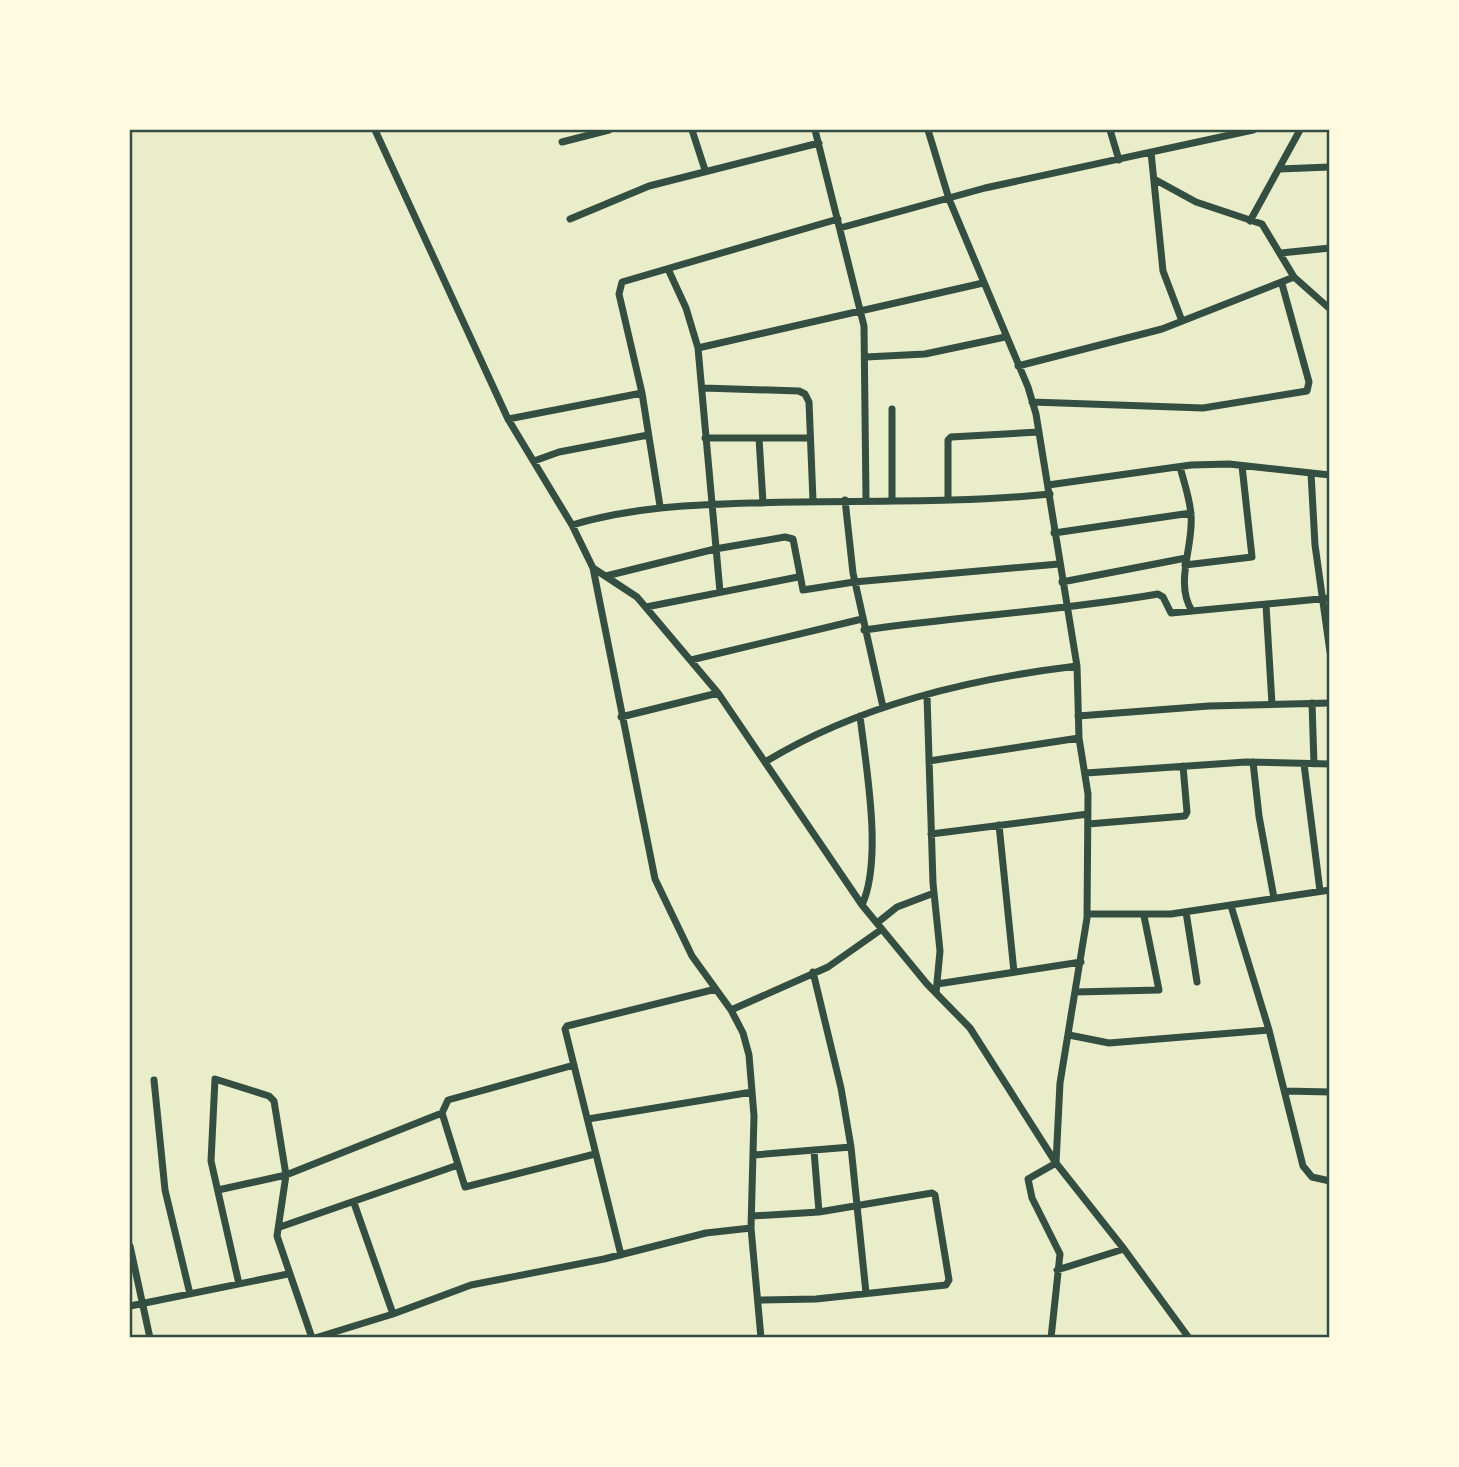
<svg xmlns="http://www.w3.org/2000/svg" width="1459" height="1467" viewBox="0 0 1459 1467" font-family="'Alegreya Sans',sans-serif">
  <rect width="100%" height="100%" fill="#e9edc9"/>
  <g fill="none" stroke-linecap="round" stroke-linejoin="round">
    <path stroke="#344e41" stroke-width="7" d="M375,130L508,419L572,525L593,568L655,879L692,956L731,1010L743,1033L749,1055L754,1116L751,1228L761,1338
      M692,130L705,170
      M815,130L864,326L866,499
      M928,130L949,199L1028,387L1036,414L1077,666L1079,738L1088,794L1087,918L1060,1083L1056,1163L1028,1179L1032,1198L1060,1254L1051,1338
      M1110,130L1119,160
      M562,142L609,130
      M1151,152L1163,271L1182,321
      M1279,169L1330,167
      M1154,179L1196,202L1262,224L1294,277L1330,309
      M570,219L649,186L819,143
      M1250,221L1300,130
      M840,228L985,188L1253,130
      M1281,253L1330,248
      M668,269L686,308L698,348L720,592
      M698,348L983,283
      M866,357L925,354L1005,337
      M1018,366L1162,329L1294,277
      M703,388L799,391L805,394L809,402L813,501
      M1032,402L1203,408L1307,391L1309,382L1282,284
      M508,419L642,393
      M705,438H810
      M759,438L763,503
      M534,461L559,452L648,435
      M1180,467C1184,482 1190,499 1191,515C1194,546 1174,582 1192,611
      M1311,473L1315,545L1330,652
      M1048,485L1191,465L1229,464L1330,475
      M892,499V409
      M845,500L853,573L883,707
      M948,500V440L951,437L1039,432
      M660,506L642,393L619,294L622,282L838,219
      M572,525C632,507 689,505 751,503C850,500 952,504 1050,494
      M1054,533L1191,513
      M1185,565L1252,557L1242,466
      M593,568L637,597L718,693L862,905L927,984L970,1028L1056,1163L1124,1249L1189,1338
      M606,576L715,549L785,537L793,539L803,590L854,582L1059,564
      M1062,582L1186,558
      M1266,605L1272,704
      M646,607L798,577
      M864,630C962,616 1060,611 1158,594L1163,597L1171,613L1330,598
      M691,660L862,619
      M927,696L933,883L940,951L936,993
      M1312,703L1314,764
      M860,716C866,767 883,859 862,905
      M1078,716L1209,706L1330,703
      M621,717L718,693
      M929,761L1079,738
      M765,762C859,705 969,679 1077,666
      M1253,762L1259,816L1274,898
      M1304,764L1320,891
      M1086,773L1246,762L1330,764
      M1088,824L1185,816L1187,812L1183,766
      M999,825L1014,972
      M931,834L1088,814
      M1231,906L1269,1030L1303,1166L1312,1177L1330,1181
      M1186,912L1197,982
      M1087,914H1171L1330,890
      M877,923L897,907L934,893
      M813,972L841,1088L851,1147L866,1293
      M937,984L1081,962
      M1076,992L1159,990L1144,916
      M731,1010L828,967L882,929
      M1069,1035L1109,1043L1269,1030
      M574,1065L448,1100L442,1113L465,1187L595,1154
      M154,1080L165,1190L190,1294
      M1285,1091L1330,1092
      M588,1119L752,1092
      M814,1151L819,1212
      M754,1155L851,1147
      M218,1190L286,1175L442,1113
      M354,1203L393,1314
      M752,1216L819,1212L932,1193L935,1195L949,1280L946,1285L816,1299L758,1300
      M280,1227L458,1165
      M130,1246L150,1338
      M621,1255L565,1029L567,1026L716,989
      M1057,1270L1124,1249
      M239,1284L211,1161L215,1079L269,1096L274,1101L286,1175L277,1236L312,1338
      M130,1306L288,1274
      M315,1338L393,1314L471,1285L604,1259L706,1233L751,1228"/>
  </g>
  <rect width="1459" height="1467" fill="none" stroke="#fefae0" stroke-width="262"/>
  <rect x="131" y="131" width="1197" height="1205" fill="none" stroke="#344e41" stroke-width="2.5"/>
</svg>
